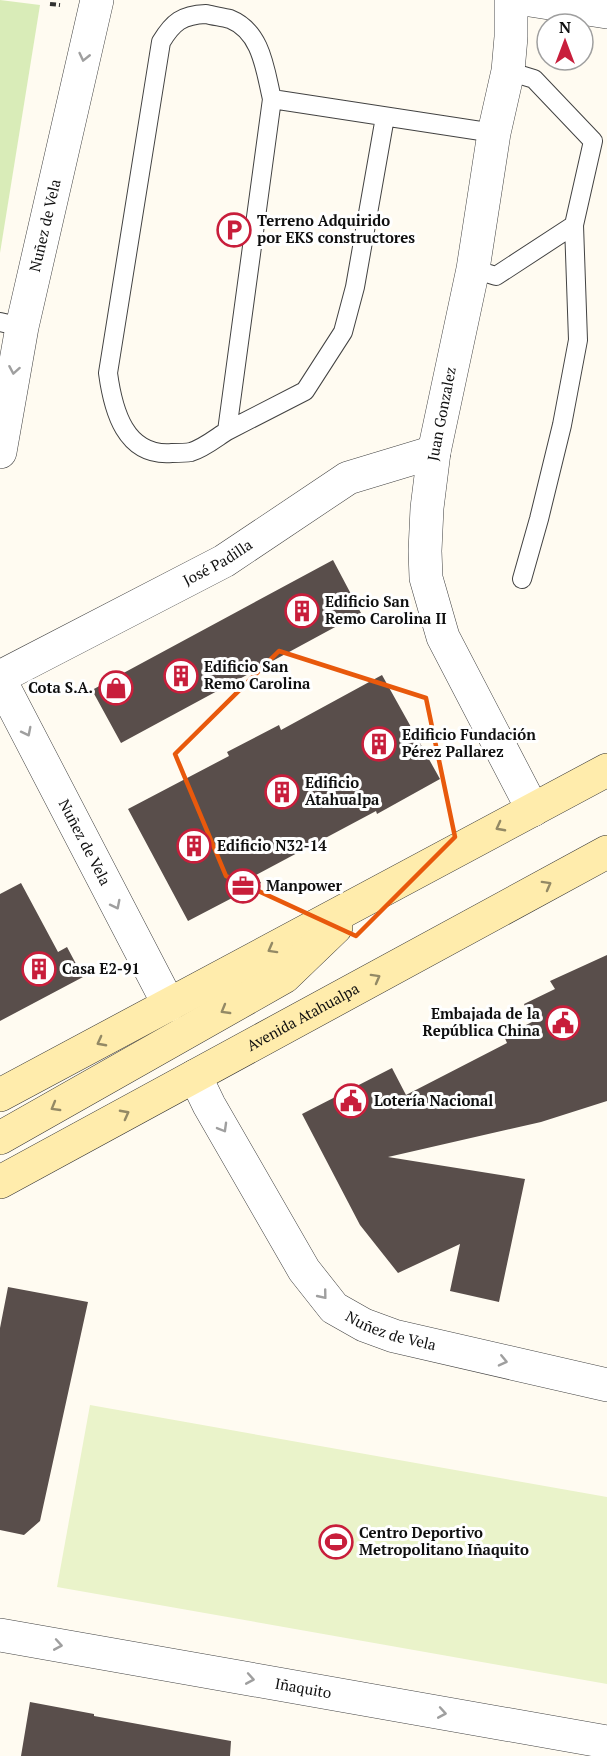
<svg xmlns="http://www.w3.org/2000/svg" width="607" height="1756" viewBox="0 0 607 1756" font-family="'PT Serif',serif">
  <rect width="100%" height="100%" fill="#fffbf1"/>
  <path fill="#d9ecb8" d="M0,0L40,5L0,253Z"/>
  <path fill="#eaf3ca" d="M90,1405L607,1497V1684L57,1587Z"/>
  <path fill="#594e4b" d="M333,560L361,613L121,743L92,690Z
    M382,675L440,779L377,814L376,811L256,875L261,883L188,921L128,809L229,756L227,752L279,725L281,730Z
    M21,883L58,952L67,947L83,977L0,1021V894Z
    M607,955V1101L541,1122L388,1157L525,1179L499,1302L450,1291L460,1244L398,1273L360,1225L302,1114L392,1068L406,1095L507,1043L504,1036L532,1022L524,1004L555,989L550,981Z
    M8,1287L88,1302L40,1521L24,1535L0,1530V1328Z
    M30,1702L94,1714V1716L231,1741L230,1756H21Z"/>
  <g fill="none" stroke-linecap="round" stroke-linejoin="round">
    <defs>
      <path id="lane" d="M206,14C214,16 222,17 230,19C262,32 265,70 272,99L227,431C216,438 204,448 191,452C185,453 178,453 172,453C125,457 113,410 108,373L161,42C173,22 182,15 206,14Z
        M272,99L494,133
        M473,269L496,276L574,225L593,141L534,79L508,71
        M0,322L22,327
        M227,431L305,391L343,332L355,287L385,117
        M522,579L539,519L562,425L578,340L574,225"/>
      <g id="street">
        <path d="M511,0V37L508,71L494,133L473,269L434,452L427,508L425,551L426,578L443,637L533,810"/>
        <path d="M530,0L607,12"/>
        <path id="s1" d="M0,452L22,327L97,0"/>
        <path id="s2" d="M0,677L224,561L348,478L434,452"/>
        <path id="s3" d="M0,680L169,1005"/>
        <path id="s4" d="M195,1076L209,1105L304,1270L334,1308L364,1325L394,1336L607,1385"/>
        <path id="s5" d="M0,1635L607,1742"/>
      </g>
      <g id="secondary">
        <path d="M0,1095L607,770"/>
        <path d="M0,1138L284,977L336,927"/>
        <path id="s6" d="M0,1182L607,852"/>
      </g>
    </defs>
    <use href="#lane" stroke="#424242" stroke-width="20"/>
    <use href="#street" stroke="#424242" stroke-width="34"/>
    <use href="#secondary" stroke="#313131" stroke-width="34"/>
    <path stroke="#313131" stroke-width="4" stroke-dasharray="6 3" stroke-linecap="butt" d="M50,4L60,5"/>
    <use href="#lane" stroke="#fff" stroke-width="18"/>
    <use href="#street" stroke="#fff" stroke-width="33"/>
    <use href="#secondary" stroke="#ffecac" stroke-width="33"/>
  </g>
  <defs><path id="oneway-chevron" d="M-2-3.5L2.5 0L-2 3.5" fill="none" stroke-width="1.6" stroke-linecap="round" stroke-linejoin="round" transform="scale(1.5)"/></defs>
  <g stroke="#9f9f9f">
    <use href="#oneway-chevron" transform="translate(84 57) rotate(103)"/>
    <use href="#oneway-chevron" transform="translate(14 370) rotate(100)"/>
    <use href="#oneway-chevron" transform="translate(27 732) rotate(63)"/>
    <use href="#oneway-chevron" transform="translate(116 905) rotate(63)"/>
    <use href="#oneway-chevron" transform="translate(223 1128) rotate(60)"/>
    <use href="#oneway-chevron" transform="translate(323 1295) rotate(51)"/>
    <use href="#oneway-chevron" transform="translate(503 1361) rotate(13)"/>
    <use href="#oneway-chevron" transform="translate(58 1645) rotate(10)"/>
    <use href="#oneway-chevron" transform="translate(250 1679) rotate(10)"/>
    <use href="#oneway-chevron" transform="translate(442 1713) rotate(10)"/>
  </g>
  <g stroke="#938965">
    <use href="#oneway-chevron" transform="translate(500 827) rotate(152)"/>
    <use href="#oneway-chevron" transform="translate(547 885) rotate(-29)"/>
    <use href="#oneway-chevron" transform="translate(272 949) rotate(151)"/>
    <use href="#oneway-chevron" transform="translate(376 978) rotate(-29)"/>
    <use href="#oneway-chevron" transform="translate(225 1010) rotate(150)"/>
    <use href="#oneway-chevron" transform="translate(101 1042) rotate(152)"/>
    <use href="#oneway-chevron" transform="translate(55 1107) rotate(150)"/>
    <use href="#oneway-chevron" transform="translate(125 1114) rotate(-28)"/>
  </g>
  <path fill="none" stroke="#e8590c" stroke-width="4.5" stroke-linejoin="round" d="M279,651L426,698L455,837L356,936L226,876L175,754Z"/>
  <defs>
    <symbol id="parking-ring" viewBox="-11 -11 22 22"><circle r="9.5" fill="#fff" stroke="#c81e3b" stroke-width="1.5"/><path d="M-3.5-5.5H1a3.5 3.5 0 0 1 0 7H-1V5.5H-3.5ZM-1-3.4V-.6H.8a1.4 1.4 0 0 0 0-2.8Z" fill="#c81e3b"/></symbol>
    <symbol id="building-ring" viewBox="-11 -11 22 22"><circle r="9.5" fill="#fff" stroke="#c81e3b" stroke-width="1.5"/><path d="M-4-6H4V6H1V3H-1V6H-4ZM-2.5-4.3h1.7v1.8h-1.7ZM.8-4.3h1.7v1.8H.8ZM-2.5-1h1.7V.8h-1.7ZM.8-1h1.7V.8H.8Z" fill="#c81e3b"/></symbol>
    <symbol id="shop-ring" viewBox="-11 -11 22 22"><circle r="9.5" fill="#fff" stroke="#c81e3b" stroke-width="1.5"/><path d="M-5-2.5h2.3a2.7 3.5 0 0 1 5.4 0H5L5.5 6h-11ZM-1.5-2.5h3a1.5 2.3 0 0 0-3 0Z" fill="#c81e3b"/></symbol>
    <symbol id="office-ring" viewBox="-11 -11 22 22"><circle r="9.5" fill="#fff" stroke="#c81e3b" stroke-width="1.5"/><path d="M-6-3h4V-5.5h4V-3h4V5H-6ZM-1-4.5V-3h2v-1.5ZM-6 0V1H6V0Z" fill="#c81e3b"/></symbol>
    <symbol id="civic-ring" viewBox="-11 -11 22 22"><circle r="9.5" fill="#fff" stroke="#c81e3b" stroke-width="1.5"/><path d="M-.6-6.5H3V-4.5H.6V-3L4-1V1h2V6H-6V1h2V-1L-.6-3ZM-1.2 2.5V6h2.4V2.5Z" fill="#c81e3b"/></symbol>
    <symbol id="stadium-ring" viewBox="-11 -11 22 22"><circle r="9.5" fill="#fff" stroke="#c81e3b" stroke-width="1.5"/><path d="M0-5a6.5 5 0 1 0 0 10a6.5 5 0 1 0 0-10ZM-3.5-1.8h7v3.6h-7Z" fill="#c81e3b"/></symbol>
  </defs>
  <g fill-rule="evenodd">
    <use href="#parking-ring" x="215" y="211" width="38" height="38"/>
    <use href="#building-ring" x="283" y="592" width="38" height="38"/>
    <use href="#building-ring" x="162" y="657" width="38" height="38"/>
    <use href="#shop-ring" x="97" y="669" width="38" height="38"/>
    <use href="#building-ring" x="360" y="725" width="38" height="38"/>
    <use href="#building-ring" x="263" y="773" width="38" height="38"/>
    <use href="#building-ring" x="175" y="827" width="38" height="38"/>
    <use href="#office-ring" x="224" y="867" width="38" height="38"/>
    <use href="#building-ring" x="20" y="950" width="38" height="38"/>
    <use href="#civic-ring" x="544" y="1004" width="38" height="38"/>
    <use href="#civic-ring" x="332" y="1082" width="38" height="38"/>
    <use href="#stadium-ring" x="317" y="1523" width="38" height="38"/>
  </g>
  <g text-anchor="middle" stroke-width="6" stroke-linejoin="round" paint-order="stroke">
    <g font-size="15" font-weight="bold" fill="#0f0f0f" stroke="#fff" text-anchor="start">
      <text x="257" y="226">Terreno Adquirido<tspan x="257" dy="17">por EKS constructores</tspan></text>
      <text x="325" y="607">Edificio San<tspan x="325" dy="17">Remo Carolina II</tspan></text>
      <text x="204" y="672">Edificio San<tspan x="204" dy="17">Remo Carolina</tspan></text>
      <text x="93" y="693" text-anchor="end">Cota S.A.</text>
      <text x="402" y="740">Edificio Fundación<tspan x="402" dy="17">Pérez Pallarez</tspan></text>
      <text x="305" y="788">Edificio<tspan x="305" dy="17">Atahualpa</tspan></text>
      <text x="217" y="851">Edificio N32-14</text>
      <text x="266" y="891">Manpower</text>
      <text x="62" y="974">Casa E2-91</text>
      <text x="540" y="1019" text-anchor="end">Embajada de la<tspan x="540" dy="17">República China</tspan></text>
      <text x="374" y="1106">Lotería Nacional</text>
      <text x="359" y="1538">Centro Deportivo<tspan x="359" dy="17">Metropolitano Iñaquito</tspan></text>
    </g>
    <g font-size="15" fill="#0f0f0f" stroke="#fff">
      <text dy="5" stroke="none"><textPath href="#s1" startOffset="231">Nuñez de Vela</textPath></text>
      <text transform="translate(442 414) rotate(-79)" y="5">Juan Gonzalez</text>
      <text dy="5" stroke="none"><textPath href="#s2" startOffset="246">José Padilla</textPath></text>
      <text dy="5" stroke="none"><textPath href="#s3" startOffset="183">Nuñez de Vela</textPath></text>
      <text dy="5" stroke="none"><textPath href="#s6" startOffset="345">Avenida Atahualpa</textPath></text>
      <text dy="5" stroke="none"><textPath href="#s4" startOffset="333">Nuñez de Vela</textPath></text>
      <text dy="5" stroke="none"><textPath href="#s5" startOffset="308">Iñaquito</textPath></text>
    </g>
  </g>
  <g transform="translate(565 42)"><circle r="28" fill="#ffffff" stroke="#9f9f9f" stroke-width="1.5"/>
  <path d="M0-4.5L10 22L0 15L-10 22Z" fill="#c81e3b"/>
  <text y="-9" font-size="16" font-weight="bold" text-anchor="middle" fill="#0f0f0f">N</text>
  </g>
</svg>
